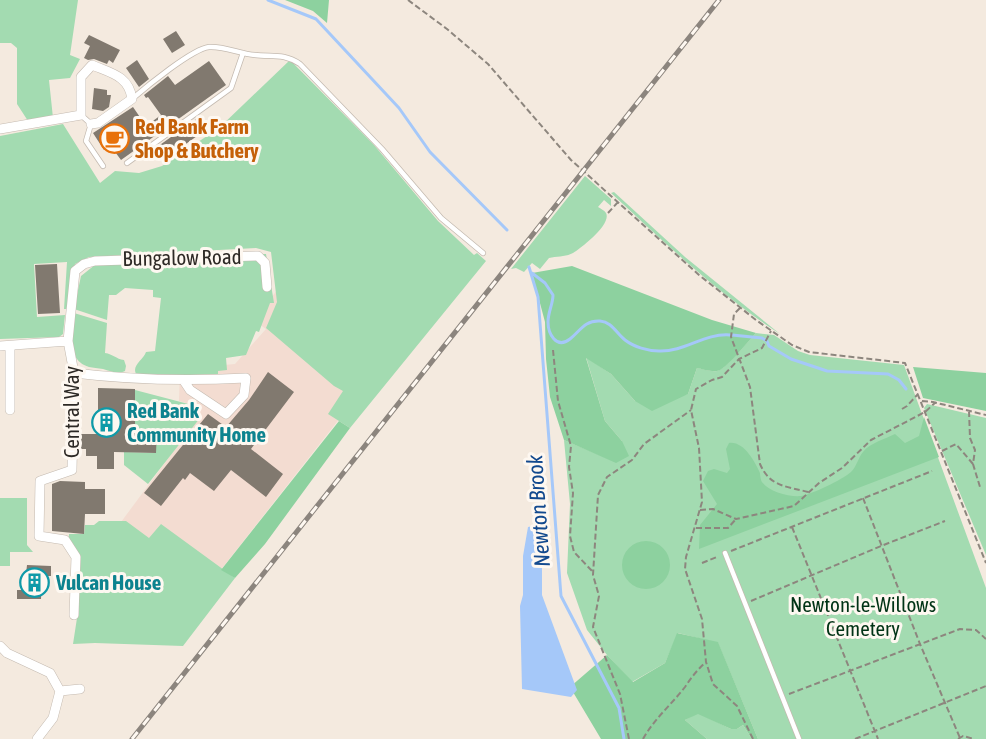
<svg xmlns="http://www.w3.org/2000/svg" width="986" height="739" viewBox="0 0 986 739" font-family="'Asap Condensed',sans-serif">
  <rect width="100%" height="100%" fill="#f4eadf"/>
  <path fill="#f3dcd1" d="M370,176L351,404L165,641L101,549L170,456L197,413L196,406L179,401L180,369L235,364L266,329L253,320Z"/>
  <path fill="#a3dbb1" d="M0,0H78L70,55L80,59L70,78L49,80L53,118L28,121L17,104V48L11,43H0Z
    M290,60L374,145L438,221L474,255L477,253L486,261L350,428L328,414L343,391L334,386L266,328L277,302L271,252L256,248L89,257L75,264L68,309H64L67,262L34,264L37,317L65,315L63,334L59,337L0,339V136L63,124L100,183L115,171L139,173L162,166L219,128Z
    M585,176L611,199V206L604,200L598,207C601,209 604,210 606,213C612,224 581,248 573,253C566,257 557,256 549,258L540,269L532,263L524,272L516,268L511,269Z
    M614,192L685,257L780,334C718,294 665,243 611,193Z
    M266,254L274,303H270L259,332L256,331L246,355L226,358L227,370L218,371V374L138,377C129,366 143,361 146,352L155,351L161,298L153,297V290L125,288L116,295H109L107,320L74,309L81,276L96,264L149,256Z
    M74,313L107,323L105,353C113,354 116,359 124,360L126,366L125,371C117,375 111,371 103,369C98,368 93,368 89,367C65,360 73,331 74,313Z
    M756,333L774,335L798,351L810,355L904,365L986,588V739H758L718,643L678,633L665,663L632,682L607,655L587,630L567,573L570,504L564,440L616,462L622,441L605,421L586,357L611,374L635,401L688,394L697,368C703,369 711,372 717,371C726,369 748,341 756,333Z
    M135,390L196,406L200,418L148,484L124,465V452L156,453V429H126L120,417H135Z
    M927,404L986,418V555L924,408Z
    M0,498H27V545L33,552H10V566H0Z
    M99,521H126L149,538L161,524L235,578L183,646L95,643L73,644L77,618V553L68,552L69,534H84L85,525H94Z
    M698,713L731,729H737L743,725L752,739H707L685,720Z"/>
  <path fill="#8dd19f" d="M285,0H329L327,23L313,11Z
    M572,266L712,320L756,333C748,341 726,370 717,371C711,372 702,369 697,368L688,394L652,411L635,401L611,374L586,358L605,421L622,441L629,456L616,463L564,440L550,397L546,359L545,322L532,273Z
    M913,367L986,373V411L923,398Z
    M924,417L939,457L699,549L700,525L717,504L703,481L708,471L714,469L727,473L730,469L726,449L729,443C744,441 755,462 760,473C760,475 761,481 762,482C769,492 789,497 801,496C812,494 842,480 851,472C857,466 858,458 863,452C870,443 885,439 895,434L905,443L919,436Z
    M339,421L350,428L265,544L235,578L221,570Z
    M622 565a24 24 0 1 1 48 0a24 24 0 1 1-48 0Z
    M677,633L718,642L758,739H752L743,725L737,729H731L698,714L685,720L707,739H601L570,687L607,655L633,682L665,663Z"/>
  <path fill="#a5c8f9" d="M538,525L542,568V595L577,690L571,697L522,689L520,606L523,595V556L528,527Z"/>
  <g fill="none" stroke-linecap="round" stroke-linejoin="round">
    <path stroke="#a5c8f9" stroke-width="3" d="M268,0L316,19L399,108L430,152L507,230
      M529,267L538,297L561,596L619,708L624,739
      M532,273L545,283L553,295C553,304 548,312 548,322C548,333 556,350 570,339C580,331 585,320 600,321C612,322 616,333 625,340C634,347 648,351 659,351C685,352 704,333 730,335
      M732,335L762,338L767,341L769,346L791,359L827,371L888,374L899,380L906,389"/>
  </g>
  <path fill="#81796f" d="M176,31L185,45L172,53L163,39Z
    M89,35L120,50L113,63L109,60L107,64L94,59L88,60L84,58L90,46L84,43Z
    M137,60L149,79L139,87L126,68Z
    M209,61L226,85L121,160L110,145L104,150L93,133L133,107L146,126L161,115L148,97L146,98L144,95L168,76L175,85Z
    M94,88L107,90V95H111L109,107L103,111L92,109Z
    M199,117L207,129L166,158L157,147Z
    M57,264L60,313L38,314L35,265Z
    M268,372L294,392L251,449L283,474L266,497L231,470L214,491L190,473L185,480L183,478L161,506L144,493L208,414L226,427L249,400Z
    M98,388L135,389V430H157L156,453L114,452V469H97V456H86V449H81L80,438L81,434H98Z
    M60,481L85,482V489H105V514H85L84,534L52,531V484Z
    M27,565L51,566V576H42L41,599H17V590H28L29,574H26Z"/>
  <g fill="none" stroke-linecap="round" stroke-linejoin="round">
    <defs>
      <path id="service" d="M132,99C146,87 192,49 209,47C225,46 240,54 255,55C272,57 284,53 300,64L382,149L441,218L483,253
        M81,115L91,124L86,141L103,166
        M127,163L231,88L243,53
        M725,553L799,739"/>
      <path id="minor" d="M0,129L81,115V77L92,65C111,73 129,76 132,99L98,123L91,124
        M0,346L68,341
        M10,346V410
        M74,373C131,380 188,381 246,378L244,395L226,414L190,390L184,381
        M74,615L76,557L65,540L39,536L40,481L72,470L74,373L68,341L75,271L84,264L95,261L258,256L265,263L267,287
        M0,646L7,653L50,673L60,691L53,718L37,739
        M60,691L80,689"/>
    </defs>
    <use href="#service" stroke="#c4bab0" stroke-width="6"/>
    <use href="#minor" stroke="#c4bab0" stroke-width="10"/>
    <path stroke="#8d867e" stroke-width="2" stroke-dasharray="6 3" stroke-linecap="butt" d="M408,0L447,29L488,64L571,160L699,275L756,320L792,345L809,352L905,363L986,563
      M608,213L618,202
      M740,308L734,314L731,337L750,387L760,464C770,487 786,486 808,492
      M553,350L558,401L571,446L569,467L573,493L570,536L574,552L593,572
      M922,401L933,402L986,415
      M902,409L907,406L918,394
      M969,411L970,438L975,450L973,464L980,487
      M942,451L956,444L973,464
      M863,498L920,644L960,738
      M700,510L713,509L736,519L794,506L819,483L842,468L871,440L925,412L936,402
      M792,527L878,739
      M696,528H728L736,519
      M731,551L932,471
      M702,563L717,557
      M751,601L881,546L945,521
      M789,694L960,629L976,630L986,639
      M629,739L620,694L593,627L599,596L593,575L598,495L607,477L632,460L644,444L691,410
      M643,739C654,719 671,705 685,687C691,678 697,670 706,662
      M753,739L737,706L713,684L706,662L702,619L685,569L686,557L702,502L699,448L691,410L696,389L712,380L722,377L739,359L762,348L771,331
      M855,739L986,686
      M958,739L963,736L974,739"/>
    <use href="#service" stroke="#fff" stroke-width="4.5"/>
    <use href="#minor" stroke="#fff" stroke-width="9"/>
    <defs>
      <path id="rail" d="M132,739L719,0"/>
    </defs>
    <use href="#rail" stroke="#8c857e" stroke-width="5"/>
    <use href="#rail" stroke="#fef8f1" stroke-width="3" stroke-dasharray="9" stroke-linecap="butt"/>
  </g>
  <defs>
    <symbol id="cafe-ring" viewBox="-11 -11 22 22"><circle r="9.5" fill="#fef8f1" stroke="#e8710a" stroke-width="1.5"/><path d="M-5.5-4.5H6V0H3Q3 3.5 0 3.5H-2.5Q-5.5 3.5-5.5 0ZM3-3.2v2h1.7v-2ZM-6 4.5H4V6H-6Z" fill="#e8710a"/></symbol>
    <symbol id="building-ring" viewBox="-11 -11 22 22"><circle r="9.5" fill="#fef8f1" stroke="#0f9aa8" stroke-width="1.5"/><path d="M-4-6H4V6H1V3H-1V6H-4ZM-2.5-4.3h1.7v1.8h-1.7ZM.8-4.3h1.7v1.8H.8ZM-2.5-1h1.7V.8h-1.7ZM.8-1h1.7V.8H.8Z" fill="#0f9aa8"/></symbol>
  </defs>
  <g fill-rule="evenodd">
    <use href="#cafe-ring" x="98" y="122" width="33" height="33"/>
    <use href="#building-ring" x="90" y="406" width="33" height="33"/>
    <use href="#building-ring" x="18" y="566" width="33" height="33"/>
  </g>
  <g text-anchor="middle" stroke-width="6" stroke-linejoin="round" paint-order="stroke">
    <g font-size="21" font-weight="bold" fill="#c56008" stroke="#fef8f1" text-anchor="start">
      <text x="135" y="134">Red Bank Farm<tspan x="135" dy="24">Shop &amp; Butchery</tspan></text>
    </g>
    <g font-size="21" fill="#2d2925" stroke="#fef8f1">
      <text transform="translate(182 258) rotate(-1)" y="7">Bungalow Road</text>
      <text transform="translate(72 412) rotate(-90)" y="7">Central Way</text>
    </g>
    <g font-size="21" font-weight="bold" fill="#0d838f" stroke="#fef8f1" text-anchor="start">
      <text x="127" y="418">Red Bank<tspan x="127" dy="24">Community Home</tspan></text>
      <text x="56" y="590">Vulcan House</text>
    </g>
    <g font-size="21" fill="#003315" stroke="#fef8f1">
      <text x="863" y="612">Newton-le-Willows<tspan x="863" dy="24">Cemetery</tspan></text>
    </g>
    <g font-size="22" font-style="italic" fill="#12498e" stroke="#fef8f1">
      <text transform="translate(538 511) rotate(-94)" y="8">Newton Brook</text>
    </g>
  </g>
</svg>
